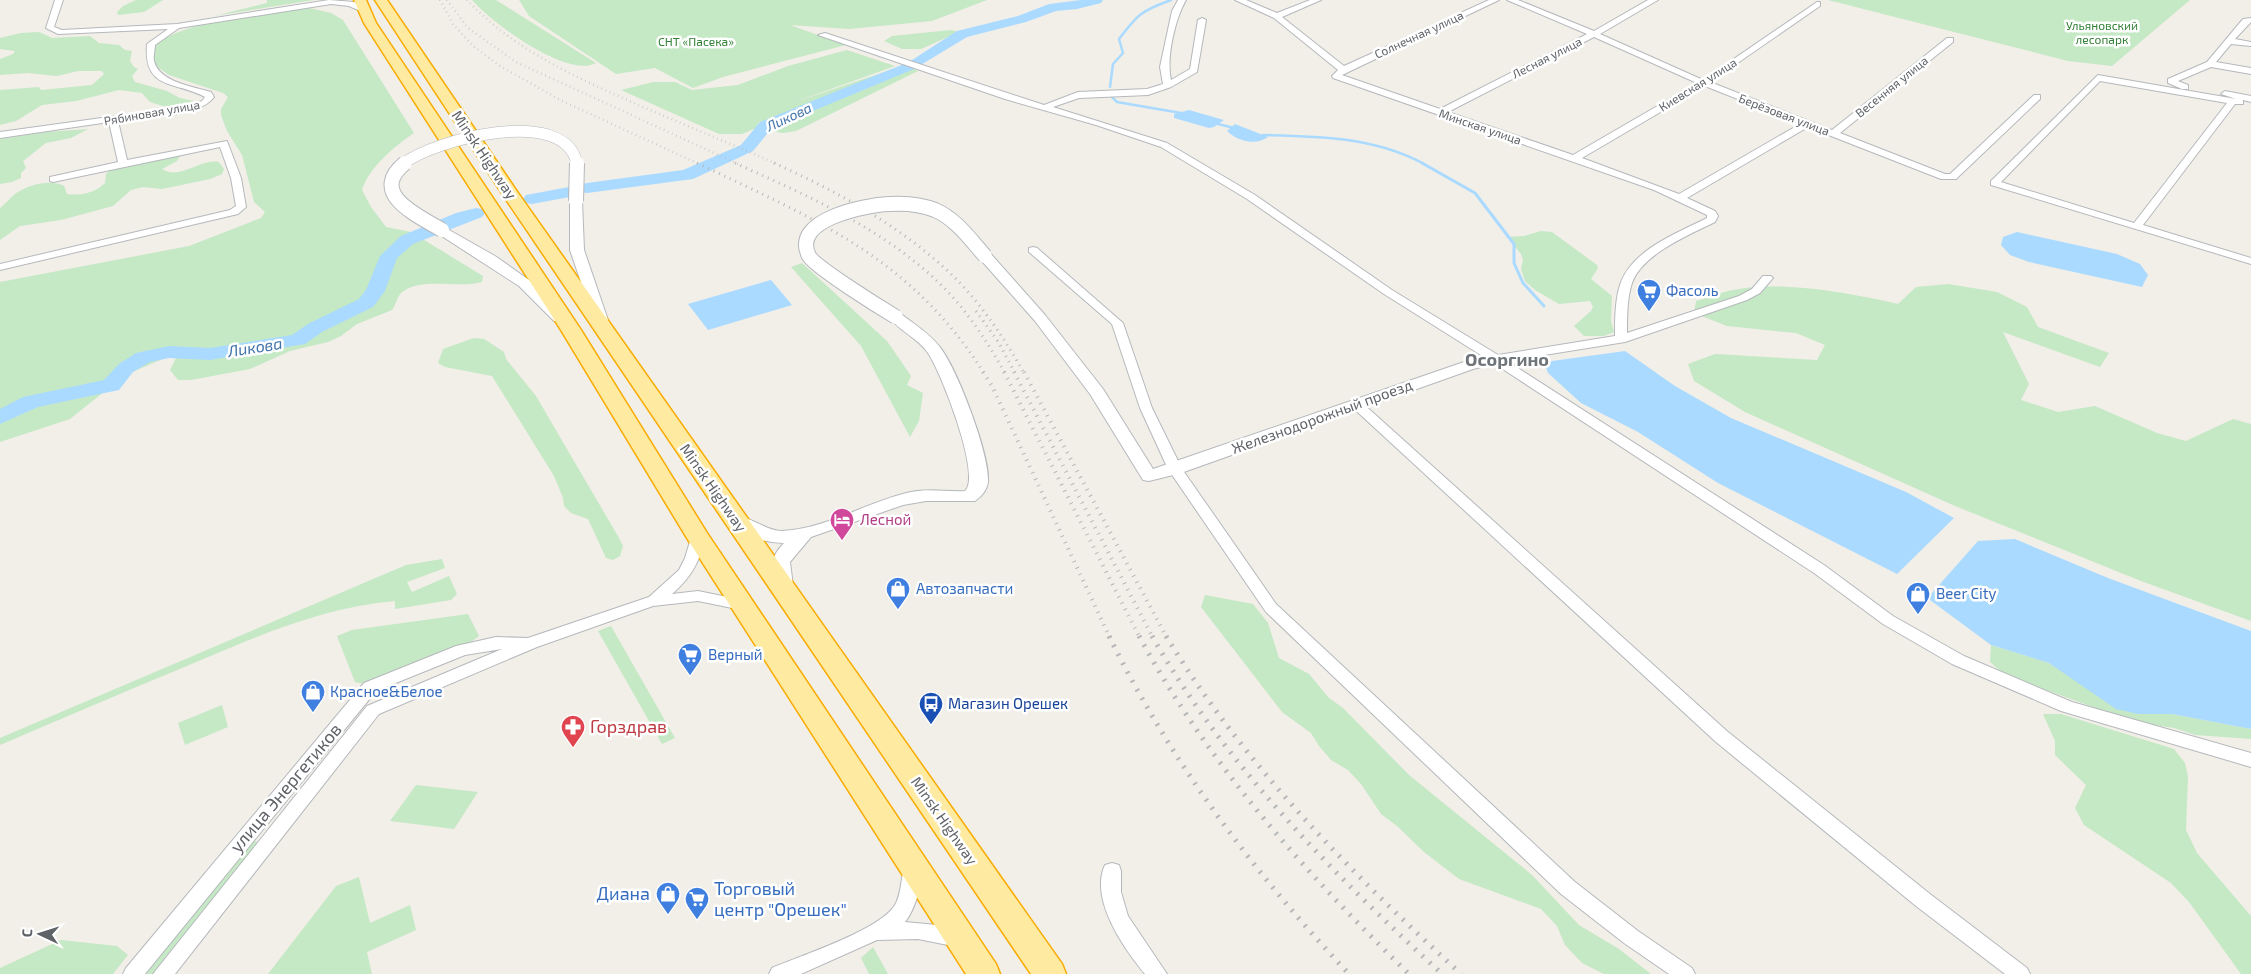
<svg xmlns="http://www.w3.org/2000/svg" width="2251" height="974" viewBox="0 0 2251 974" font-family="'Exo 2',sans-serif">
  <rect width="100%" height="100%" fill="#f1efe8"/>
  <path fill="#c5e8c5" d="M136,0H163L144,12L118,15L117,12L123,6Z
    M267,0H314L214,16L267,3Z
    M472,0H496L596,63C567,79 491,22 472,0Z
    M519,0H987L932,21L849,29L790,25L846,45L723,77L693,88L655,68L616,74L529,16Z
    M1828,0H2190L2112,66L2068,61Z
    M305,7L331,13L343,20L414,133C396,145 368,168 362,190L371,207L386,227L411,232L483,276L482,282C460,289 419,276 401,293C397,297 396,305 392,310L357,324L341,336L328,342L290,351L250,369L191,380H178L170,370L176,358H165L125,375L70,419L0,442V282L189,246L261,218L265,212L254,202L242,155L227,131L221,115V109L228,97L223,93L169,75L153,64L155,47C173,22 272,12 305,7Z
    M951,30L959,32L921,49H902L884,41L892,36Z
    M39,32L52,38L90,36L99,43L119,45L125,50L132,51L130,61L134,67L138,69L132,76L135,82L167,91L180,98L194,101L191,104L169,108L150,102L142,93L119,90L76,101L42,105L16,121L0,125V90L39,87L41,90L92,85L104,74L102,71H78L57,76L28,73L0,75V59L13,54L15,51L0,49V38L21,33Z
    M847,50L895,66L789,104L905,65L918,71L796,131L783,133L764,130L760,121L756,128L742,134H719L621,90L653,82H675L692,90L738,85L788,66Z
    M88,129L71,138L46,143L23,161L26,168L21,173V178L12,182L0,184V139L46,132Z
    M169,156H180L177,161L162,169C180,181 200,158 219,162L224,169L222,174L210,179L162,189L143,187L131,190L113,206L61,220L20,226L0,240V208C7,203 11,196 18,192C30,184 52,179 64,186L67,194C81,196 95,193 105,183L106,174L111,169Z
    M686,171L687,177L633,186L592,190L593,185L646,180Z
    M1541,231L1552,232L1597,265L1598,268L1591,279L1612,296L1611,321L1614,332L1604,336H1584L1574,326L1591,311L1593,307L1590,301L1559,304L1535,290L1525,281L1521,269L1523,260L1521,254L1507,237L1524,236Z
    M802,263L887,341L911,376L907,385L923,393L919,421L910,437L861,346L791,267Z
    M1948,284L1997,292L2027,307L2038,327L2109,353L2100,367L2003,332L2029,384L2021,400L2058,412L2095,406L2157,433L2186,441L2233,419L2251,424V621L2141,581L1955,506L1745,412L1694,381L1688,364L1715,354L1817,360L1825,345L1796,333L1727,326L1694,313L1696,301C1708,298 1720,292 1733,290C1780,280 1851,293 1898,304L1916,287Z
    M474,338L484,339L504,352L506,359L536,396L619,538L623,546L620,556L613,560L606,558L588,519L571,513L564,506L563,498L554,476L492,376L445,367L438,363L443,349Z
    M442,559L445,568L407,582L412,592L449,576L457,594L451,600L395,609V601C320,607 251,639 182,668C121,693 61,719 0,745V738L406,565Z
    M1205,595L1253,604L1268,623L1279,658L1309,674L1329,698L1343,708L1409,775L1532,875L1579,925L1619,949L1651,974H1604L1582,963L1565,945L1557,926L1541,909L1459,879L1424,852L1397,826L1381,814L1361,784L1348,770L1331,760L1319,746L1311,733L1282,712L1201,607Z
    M468,614L479,636L471,642L364,684L355,682L337,636L352,630Z
    M611,626L675,738L662,744L598,631Z
    M1991,645L2049,663L2138,714H2172L2251,729V739L2195,735L2174,728L2154,725L2120,717L2005,675L1990,662Z
    M222,705L228,727L185,745L178,723Z
    M2043,714H2061L2174,749L2185,763L2188,777L2186,830L2197,853L2251,916V974H2241L2189,902L2171,883L2084,825L2075,808L2086,785L2055,755V741Z
    M416,785L478,792L454,829L390,821Z
    M250,840L263,843L156,974H140Z
    M359,877L370,923L410,905L416,930L367,952L372,974H268L336,886Z
    M61,940L117,946L128,955L113,974H0V968Z
    M873,947L888,974H869L861,958Z"/>
  <path fill="#aadaff" d="M1189,110L1224,120L1214,127L1209,128L1174,118V114Z
    M1235,124L1268,137C1256,146 1237,141 1227,131Z
    M2017,232L2117,254L2140,264L2148,275L2142,287L2029,262L2010,255L2001,245L2003,237Z
    M771,280L792,305L708,330L688,304Z
    M1625,351L1675,386L1731,418L1906,492L1954,518L1897,574L1718,483L1638,432L1581,403L1548,373L1545,364L1552,361Z
    M2015,539L2108,578L2251,631V729L2172,714H2138L2116,709L2049,663L1991,645L1930,600L1932,593L1978,541Z"/>
  <g fill="none" stroke-linecap="round" stroke-linejoin="round">
    <path stroke="#aadaff" stroke-width="2.5" d="M1110,87L1113,64L1123,53L1119,39C1138,14 1141,11 1171,0
      M1112,97L1117,102L1181,113
      M1214,123L1234,128
      M1263,135C1317,136 1375,137 1424,164"/>
    <path stroke="#aadaff" stroke-width="3" d="M1422,163L1475,193L1514,244V263L1523,283L1544,306"/>
    <path fill="#aadaff" fill-rule="evenodd" d="M1081,0H1103L1101,3L1077,9L1056,11L1026,22L967,37L914,69L772,128L753,151L693,179L587,193L581,192L578,188L581,184L587,183L683,170L741,145L760,122L909,62L957,31L1018,16L1049,4Z
      M569,187L575,188L578,192L575,196L532,204L526,203L523,199L526,195Z
      M476,208L482,209L485,213L482,217L413,244L397,258L385,291L373,307L322,332L305,344L210,360L169,358L150,362L133,372L119,390L38,407L0,424V409L23,397L104,380L119,364L136,353L169,346L210,348L292,335L308,324L359,299L366,290L380,256L401,236L456,213Z"/>
    <defs>
      <path id="minor" d="M55,0H63L54,27L62,30L177,24L329,0L354,2L369,11L365,13L349,6L331,4L179,28L155,45C155,50 153,56 154,61C159,82 194,87 211,92L214,97C200,117 142,118 118,121L127,160L227,141L241,178L246,207L238,214L0,270V264L230,210L236,206L231,178L220,147L53,182L50,181V177L118,162L109,122L0,138V132L189,106L202,101L205,97C176,81 143,91 147,44L168,29L58,34L46,28Z
        M1178,0H1186C1175,19 1166,58 1171,80L1190,69L1198,20L1202,18L1206,20L1197,72L1171,87L1148,95L1079,98L1053,107L1167,143L1255,195L1392,290L1498,355L1615,336C1615,319 1615,298 1621,282C1634,249 1677,233 1707,218V215L1654,190L1333,78L1332,76L1338,70L1274,18L1235,0H1246L1277,13L1310,0H1321L1282,17L1344,66L1489,0H1499L1342,75L1440,109L1587,34L1507,0H1518L1594,31L1648,0H1658L1600,34L1703,80L1817,2H1820V6L1710,82L1832,130L1947,38H1953V42L1840,133L1945,174H1950L2034,95H2040V99L1956,179H1941L1808,127L1687,198L1715,211L1718,216L1715,222C1689,235 1642,254 1632,283C1627,298 1627,317 1627,333L1739,296L1752,289L1763,276H1771L1773,278L1760,293L1747,300L1625,342L1507,361L1824,565L1893,616L1964,656L2072,702L2251,753V767L2061,711L1952,664L1883,624L1814,573L1492,362L1384,294L1247,199L1161,147L1096,125L1005,99L818,35L825,33L1044,105L1078,92L1147,89L1163,84L1160,67L1172,11ZM1594,37L1697,83L1573,155L1448,112ZM1705,86L1800,124L1679,194L1582,158Z
        M2251,18V22L2235,39L2251,42V46L2231,44L2216,62L2251,68V74L2211,67L2178,81L2188,85V89H2182L2168,83V79L2207,62L2243,19Z
        M2098,75L2236,99L2221,94L2225,91L2251,96V102L2243,100V104H2235L2143,225L2251,258V264L1991,185V181ZM2100,81L2227,103L2134,223L2001,182Z
        M1033,247L1037,248L1123,323L1152,408L1182,469L1276,604L1575,882L1638,931L1692,968L1695,974H1669L1624,943L1561,894L1266,612L1168,469L1140,408L1112,324L1029,252V248Z
        M1356,400L1360,401L1728,732L1930,894L2027,968L2030,974H2005L1916,906L1716,742L1352,407L1350,404L1352,401Z
        M698,533L705,538C700,561 691,578 672,594L698,591L742,600L747,601L750,605L747,609L742,610L698,601L653,606L537,647L379,714L175,974H153L367,706L502,649L465,655L376,691L145,974H123L126,968L364,683L456,646L496,637L528,638L649,597L679,570L685,558L691,538Z
        M913,860L920,862C926,876 915,910 905,922L937,925L965,932L968,938L965,944L958,947L918,939L877,940L801,974H769L772,968C800,956 880,930 895,905C901,895 901,880 904,868L906,862Z
        M1112,863L1119,865L1121,871V892L1128,916L1167,974H1145C1124,949 1089,899 1105,865Z"/>
      <path id="tertiary" d="M576,197L582,201L584,250L609,323L602,327L595,323L570,250V201Z
        M442,226L495,256L529,280L564,315L566,318L564,321H554L519,286L437,233L435,230Z
        M985,252L990,253L1045,315L1103,389L1153,469L1464,362L1496,354L1504,359L1501,362L1473,369L1181,473L1149,481L1143,480L1090,394L1035,321L980,259L978,256Z
        M896,313L901,314C914,324 929,333 939,346C957,368 990,455 988,482C987,490 981,497 975,501H926L903,505L811,537L790,562L793,586L790,591L783,593L776,591C766,574 771,556 784,543C767,542 739,538 729,522L732,518C748,513 764,531 782,531C827,529 868,501 911,492C929,488 947,492 965,491C982,476 941,372 928,353C918,338 899,331 889,317Z"/>
      <path id="trunk" d="M354,0H366L376,23L581,330L707,533L996,964L1000,974H966L690,543L561,330L364,23Z
        M375,0H387L518,193L1062,964L1066,974H1031L503,195Z"/>
    </defs>
    <use href="#minor" stroke="#b5b8bc" stroke-width="2"/>
    <use href="#tertiary" stroke="#b5b8bc" stroke-width="2"/>
    <use href="#trunk" stroke="#f9ab00" stroke-width="3"/>
    <use href="#minor" fill="#fff" fill-rule="evenodd"/>
    <use href="#tertiary" fill="#fff" fill-rule="evenodd"/>
    <use href="#trunk" fill="#feeaa1" fill-rule="evenodd"/>
    <path stroke="#b6b7b8" stroke-width="2.5" stroke-dasharray="0.5 4" stroke-linecap="butt" d="M440,0L453,24L473,46L500,66L562,101L699,164
      M447,0L468,28L516,62L738,164
      M467,0C511,47 569,74 627,100C677,122 727,142 777,164"/>
    <path stroke="#b6b7b8" stroke-width="3" stroke-dasharray="1 5" stroke-linecap="butt" d="M697,163C816,220 909,256 984,373
      M735,163C806,195 880,227 937,281C965,307 986,340 1005,373
      M774,163C838,192 901,226 952,275C981,303 1004,338 1024,373
      M976,311L999,343L1015,373"/>
    <path stroke="#b6b7b8" stroke-width="4" stroke-dasharray="1 6" stroke-linecap="butt" d="M983,372L992,386L1110,638
      M1004,372L1140,638
      M1014,372L1153,638
      M1024,372L1167,638"/>
    <path stroke="#b6b7b8" stroke-width="5" stroke-dasharray="2 8" stroke-linecap="butt" d="M1109,636C1171,762 1253,872 1349,974
      M1139,636C1209,765 1305,873 1409,974
      M1152,636C1226,766 1333,874 1442,974
      M1166,636C1245,766 1350,872 1461,974"/>
    <defs>
      <path id="tertiary-bridge-far1" d="M403,164C435,139 566,105 577,164"/>
      <path id="tertiary-bridge" d="M405,163C367,194 419,216 442,230
        M576,201L577,163
        M896,317C881,308 815,267 809,256C790,219 867,205 889,204C904,203 920,204 935,210C956,219 970,239 985,256"/>
    </defs>
    <use href="#tertiary-bridge-far1" stroke="#b5b8bc" stroke-width="12" stroke-linecap="butt"/>
    <use href="#tertiary-bridge" stroke="#b5b8bc" stroke-width="16" stroke-linecap="butt"/>
    <use href="#tertiary-bridge-far1" stroke="#fff" stroke-width="11"/>
    <use href="#tertiary-bridge" stroke="#fff" stroke-width="14"/>
  </g>
  <defs>
    <symbol id="supermarket-pin" viewBox="-11 -11 22 30"><path d="M0 17L-7.5 6A9.5 9.5 0 1 1 7.5 6Z" fill="#3f7fe0" stroke="#fff"/><path d="M-6-5.5h2.5l.6 2H6L4.5 2H-2.5L-4.4-4H-6ZM-1.5 3.2a1.3 1.3 0 1 0 .1 0ZM3 3.2a1.3 1.3 0 1 0 .1 0Z" fill="#fff"/></symbol>
    <symbol id="hotel-pin" viewBox="-11 -11 22 30"><path d="M0 17L-7.5 6A9.5 9.5 0 1 1 7.5 6Z" fill="#d1479c" stroke="#fff"/><path d="M-6-4.5h1.5V1H6V5H4.5V3h-9V5H-6ZM-4 0a1.8 1.8 0 1 1 3.6 0ZM.5 0V-2.5h3Q6-2.5 6 0Z" fill="#fff"/></symbol>
    <symbol id="shop-pin" viewBox="-11 -11 22 30"><path d="M0 17L-7.5 6A9.5 9.5 0 1 1 7.5 6Z" fill="#3f7fe0" stroke="#fff"/><path d="M-5-2.5h2.3a2.7 3.5 0 0 1 5.4 0H5L5.5 6h-11ZM-1.5-2.5h3a1.5 2.3 0 0 0-3 0Z" fill="#fff"/></symbol>
    <symbol id="bus-pin" viewBox="-11 -11 22 30"><path d="M0 17L-7.5 6A9.5 9.5 0 1 1 7.5 6Z" fill="#1a4fb4" stroke="#fff"/><path d="M-5-6H5V4H4V6H2V4H-2V6H-4V4H-5ZM-3.5-4V0h7V-4ZM-3.5 1.2v1.5H-2V1.2ZM2 1.2v1.5H3.5V1.2Z" fill="#fff"/></symbol>
    <symbol id="pharmacy-pin" viewBox="-11 -11 22 30"><path d="M0 17L-7.5 6A9.5 9.5 0 1 1 7.5 6Z" fill="#e0444e" stroke="#fff"/><path d="M-2-6h4v4h4v4h-4v4h-4v-4h-4v-4h4Z" fill="#fff"/></symbol>
  </defs>
  <g fill-rule="evenodd">
    <use href="#supermarket-pin" x="1635" y="277" width="28" height="38"/>
    <use href="#hotel-pin" x="828" y="506" width="28" height="38"/>
    <use href="#shop-pin" x="884" y="575" width="28" height="38"/>
    <use href="#shop-pin" x="1904" y="580" width="28" height="38"/>
    <use href="#supermarket-pin" x="676" y="641" width="28" height="38"/>
    <use href="#shop-pin" x="299" y="678" width="28" height="38"/>
    <use href="#bus-pin" x="917" y="690" width="28" height="38"/>
    <use href="#pharmacy-pin" x="559" y="713" width="28" height="38"/>
    <use href="#shop-pin" x="654" y="880" width="28" height="38"/>
    <use href="#supermarket-pin" x="683" y="885" width="28" height="38"/>
  </g>
  <g text-anchor="middle" stroke-width="5" stroke-linejoin="round" paint-order="stroke">
    <g font-size="12" fill="#348238" stroke="#fff">
      <text x="2102" y="30">Ульяновский<tspan x="2102" dy="14">лесопарк</tspan></text>
      <text x="696" y="46">СНТ «Пасека»</text>
    </g>
    <g font-size="12" fill="#5f6368" stroke="#fff">
      <text transform="translate(1419 35) rotate(-25)" y="4">Солнечная улица</text>
      <text transform="translate(1547 58) rotate(-27)" y="4">Лесная улица</text>
      <text transform="translate(1698 85) rotate(-32)" y="4">Киевская улица</text>
      <text transform="translate(1892 87) rotate(-39)" y="4">Весенняя улица</text>
      <text transform="translate(152 113) rotate(-10)" y="4">Рябиновая улица</text>
      <text transform="translate(1784 115) rotate(21)" y="4">Берёзовая улица</text>
      <text transform="translate(1480 127) rotate(19)" y="4">Минская улица</text>
    </g>
    <g font-size="14" font-style="italic" fill="#4174aa" stroke="#fff">
      <text transform="translate(789 117) rotate(-25)" y="5">Ликова</text>
    </g>
    <g font-size="15" fill="#5f6368" stroke="#fff">
      <text transform="translate(484 155) rotate(56)" y="5">Minsk Highway</text>
      <text transform="translate(1322 417) rotate(-20)" y="5">Железнодорожный проезд</text>
      <text transform="translate(713 488) rotate(55)" y="5">Minsk Highway</text>
      <text transform="translate(944 821) rotate(55)" y="5">Minsk Highway</text>
    </g>
    <g font-size="15" fill="#366cbe" stroke="#fff" text-anchor="start">
      <text x="1666" y="296">Фасоль</text>
      <text x="916" y="594">Автозапчасти</text>
      <text x="1936" y="599">Beer City</text>
      <text x="708" y="660">Верный</text>
      <text x="330" y="697">Красное&amp;Белое</text>
    </g>
    <g font-size="15" fill="#b23c85" stroke="#fff" text-anchor="start">
      <text x="860" y="525">Лесной</text>
    </g>
    <g font-size="15" fill="#164399" stroke="#fff" text-anchor="start">
      <text x="948" y="709">Магазин Орешек</text>
    </g>
    <g font-size="16" font-style="italic" fill="#4174aa" stroke="#fff">
      <text transform="translate(255 347) rotate(-9)" y="6">Ликова</text>
    </g>
    <g font-size="18" font-weight="bold" fill="#70757a" stroke="#fff">
      <text x="1507" y="366">Осоргино</text>
    </g>
    <g font-size="18" fill="#be3a42" stroke="#fff" text-anchor="start">
      <text x="590" y="733">Горздрав</text>
    </g>
    <g font-size="18" fill="#5f6368" stroke="#fff">
      <text transform="translate(286 788) rotate(-50)" y="6">улица Энергетиков</text>
    </g>
    <g font-size="18" fill="#366cbe" stroke="#fff" text-anchor="start">
      <text x="714" y="895">Торговый<tspan x="714" dy="21">центр "Орешек"</tspan></text>
      <text x="650" y="900" text-anchor="end">Диана</text>
    </g>
  </g>
  <g transform="translate(40 934) rotate(274)" stroke="#ffffff" stroke-width="4" paint-order="stroke">
  <path d="M0-4L9 19L0 12L-9 19Z" fill="#5f6368"/>
  <text y="-8" font-size="14" font-weight="bold" text-anchor="middle" fill="#5f6368">С</text>
  </g>
</svg>
